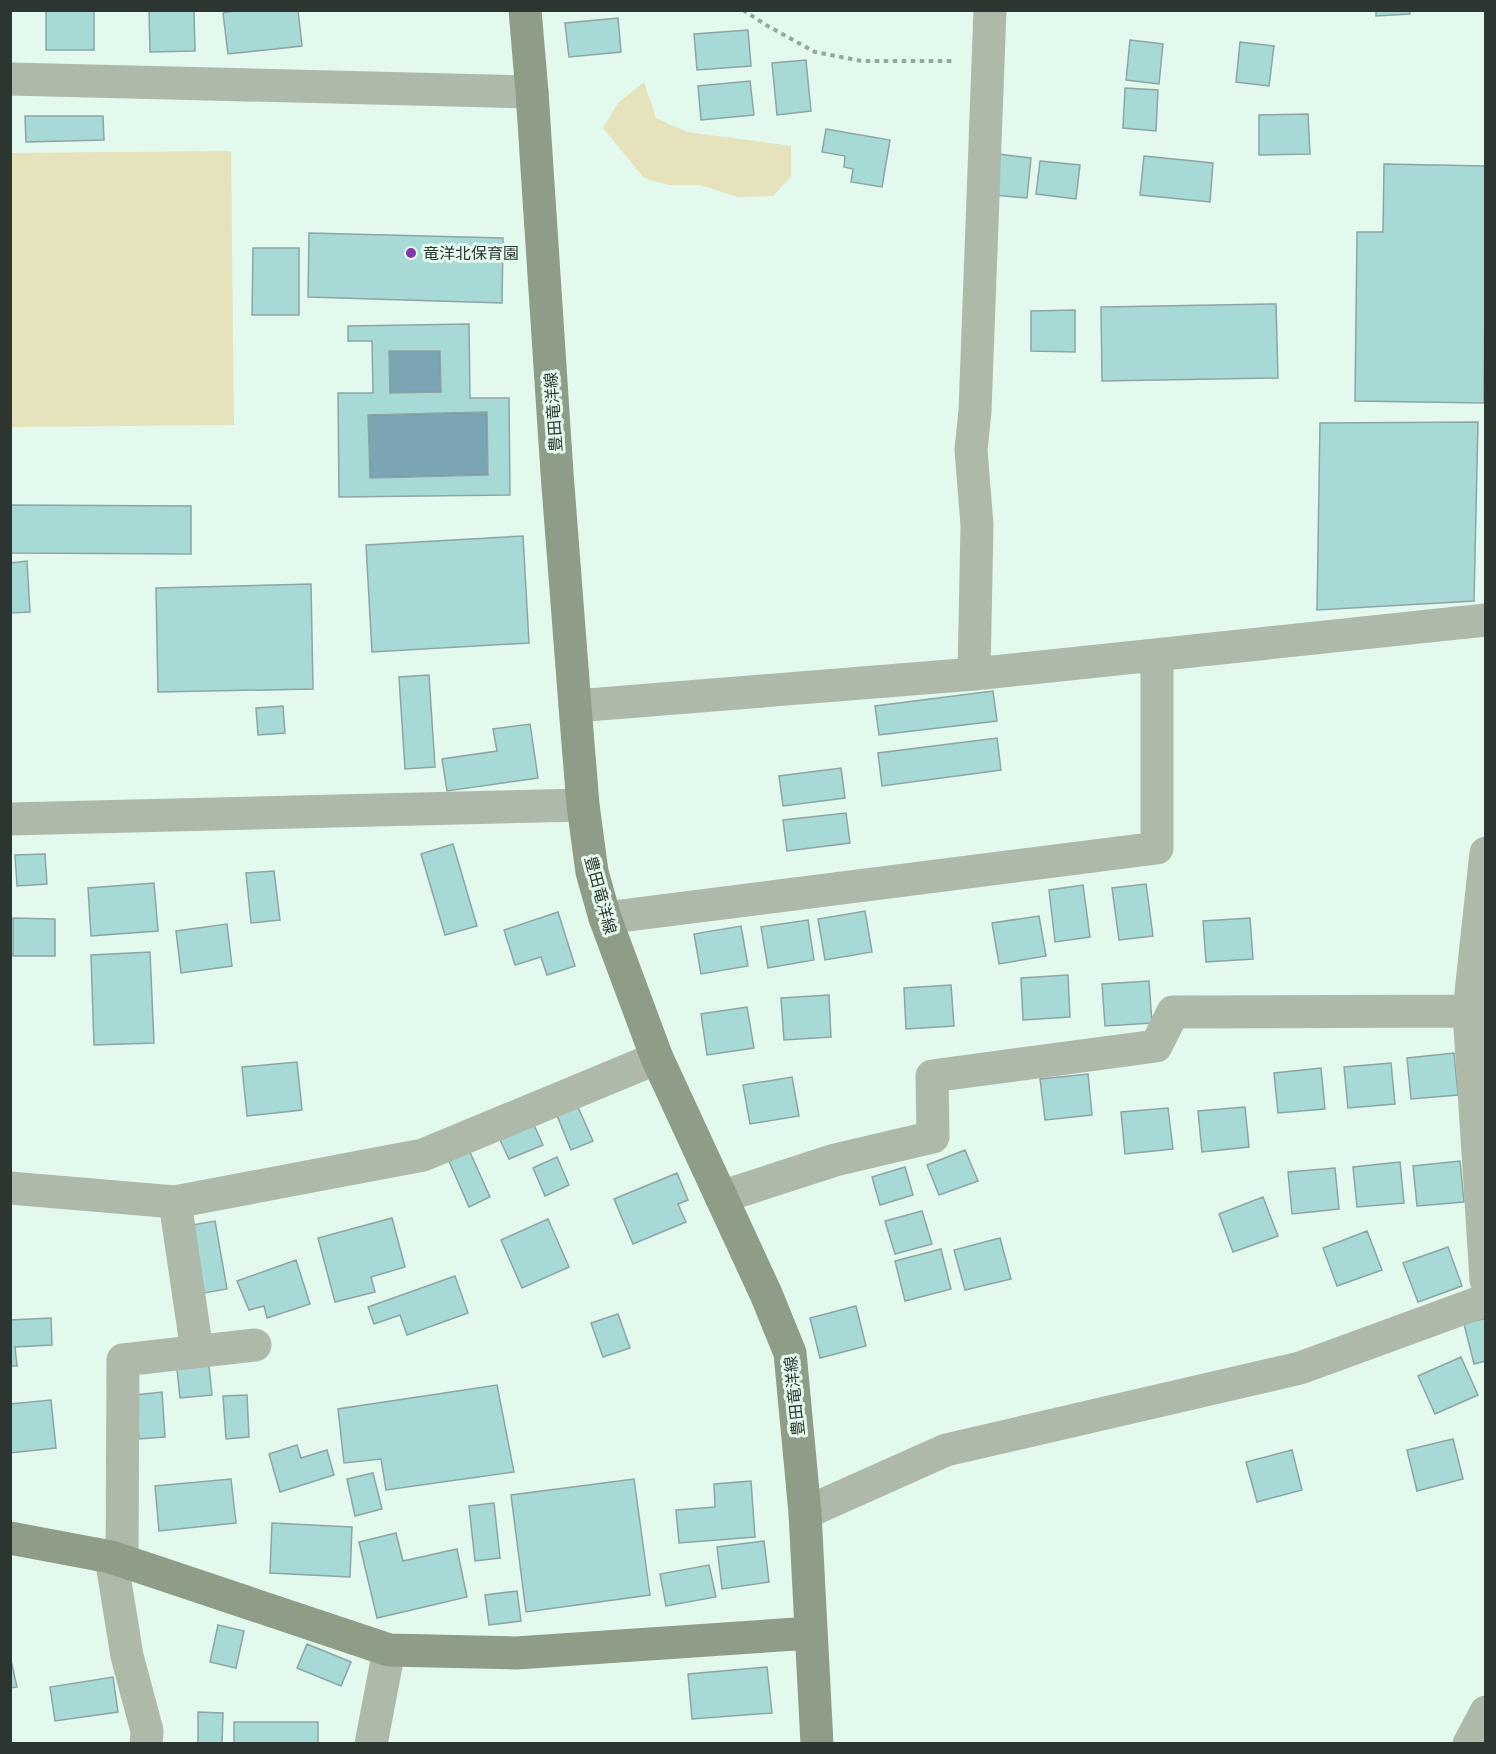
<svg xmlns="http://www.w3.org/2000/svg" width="1496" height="1754" viewBox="0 0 1496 1754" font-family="Signika,'Noto Sans JP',sans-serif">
  <rect width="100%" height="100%" fill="#e3f9ed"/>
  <path fill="#e5e2bc" d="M644,82L656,118L687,132L791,146V177L773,196L738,197L700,185H669L644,178L603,128L618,103Z
    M231,151L234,425L11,427V153Z"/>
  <path fill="#7ba5b5" stroke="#64838d" stroke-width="1.5" d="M389,351H440L441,392L390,393Z
    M487,412L488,475L370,478L368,415Z"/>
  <path fill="#a7d9d7" stroke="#8da5a4" stroke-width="1.5" fill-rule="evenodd" d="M46,10H94V50H46Z
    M149,10H194L195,51L150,52Z
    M240,10H298L302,46L228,54L223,13Z
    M1376,10H1409L1410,14L1376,16Z
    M618,18L621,52L569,57L565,23Z
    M748,30L751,66L697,70L694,34Z
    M1130,40L1163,44L1159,84L1126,80Z
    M1240,42L1274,46L1269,86L1236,82Z
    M806,60L811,111L777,115L772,63Z
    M750,81L754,115L701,120L698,86Z
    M1125,88L1158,90L1156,131L1123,128Z
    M1308,114L1310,154L1259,155V115Z
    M25,116H103L104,140L26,142Z
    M826,129L890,140L882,187L851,182L853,169L844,167L845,156L822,152Z
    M998,154L1031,158L1027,198L993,195Z
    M1144,156L1213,163L1210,202L1140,195Z
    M1040,161L1080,165L1076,199L1036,194Z
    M1384,164L1486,166L1484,403L1355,401L1357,232H1383Z
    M309,233L503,238L502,303L308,297Z
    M253,248H299V315H252Z
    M1276,304L1278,378L1102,381L1101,307Z
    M1075,310V352L1031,351V311Z
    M469,324L470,398H509L510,495L339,497L338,393H373L372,341H348V326ZM389,351H440L441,392L390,393ZM487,412L488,475L370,478L368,415Z
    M1478,422L1474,601L1317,610L1320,423Z
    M10,505L191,506V554L10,553Z
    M523,536L529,643L372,652L366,545Z
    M27,561L30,612L10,613V563Z
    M311,584L313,689L158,692L156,588Z
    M429,675L435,767L405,769L399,677Z
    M993,691L997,721L879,735L875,706Z
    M283,706L285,733L258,735L256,708Z
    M530,724L538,778L447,791L442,759L497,751L493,729Z
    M997,738L1001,770L882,786L878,753Z
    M841,768L845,798L783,806L779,776Z
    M846,813L850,843L787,851L783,820Z
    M453,844L477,926L445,935L421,854Z
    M45,854L47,884L17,886L15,855Z
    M274,871L280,920L251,923L246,873Z
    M154,883L158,931L91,936L88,888Z
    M1146,884L1153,936L1119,940L1112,888Z
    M1083,885L1090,937L1055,942L1049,890Z
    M865,911L872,952L825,960L818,919Z
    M558,912L575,966L547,975L541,957L515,965L504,930Z
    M1039,916L1046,956L999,964L992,923Z
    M13,918L55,919V956H13Z
    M1250,918L1253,959L1206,962L1203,921Z
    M808,920L814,960L768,968L761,927Z
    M227,924L232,966L181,973L176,931Z
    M741,926L748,966L701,974L694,934Z
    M150,952L154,1043L94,1045L91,955Z
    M1068,975L1070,1017L1023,1020L1021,978Z
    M1149,981L1152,1023L1105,1026L1102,984Z
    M951,985L954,1026L906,1029L904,988Z
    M829,995L831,1037L784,1040L781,998Z
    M747,1007L754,1048L707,1055L701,1014Z
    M1454,1053L1458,1095L1411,1099L1407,1058Z
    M297,1062L302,1110L247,1116L242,1067Z
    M1391,1063L1395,1104L1348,1108L1344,1067Z
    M1321,1068L1325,1109L1278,1113L1274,1073Z
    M1088,1074L1092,1115L1045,1120L1040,1079Z
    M792,1077L799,1116L750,1124L743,1085Z
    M577,1105L593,1141L571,1150L556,1113Z
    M1245,1107L1249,1147L1202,1152L1198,1111Z
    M1168,1108L1173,1149L1125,1154L1121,1112Z
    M534,1125L543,1145L509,1159L500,1140Z
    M469,1150L490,1197L469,1207L448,1159Z
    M965,1150L978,1181L939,1195L927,1165Z
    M557,1157L569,1185L545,1196L533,1168Z
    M1460,1161L1464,1202L1417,1206L1413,1166Z
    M1400,1162L1404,1203L1357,1207L1353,1167Z
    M905,1167L913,1195L880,1205L872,1177Z
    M1335,1168L1339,1209L1292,1214L1288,1172Z
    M677,1173L688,1200L678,1204L686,1222L633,1244L614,1199Z
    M1263,1197L1278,1236L1233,1252L1219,1214Z
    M922,1211L932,1244L895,1254L885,1221Z
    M392,1218L405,1267L371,1277L375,1292L335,1302L318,1238Z
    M548,1219L569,1267L522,1288L501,1240Z
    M215,1221L227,1289L204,1293L192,1225Z
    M1367,1231L1382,1270L1337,1286L1323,1248Z
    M1000,1238L1011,1279L965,1290L954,1250Z
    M1448,1247L1462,1286L1418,1302L1403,1263Z
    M941,1249L951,1289L905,1301L895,1261Z
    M296,1260L310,1304L267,1318L264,1306L249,1310L237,1281Z
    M455,1276L468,1313L407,1335L400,1315L374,1324L368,1307Z
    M856,1306L866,1346L820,1358L810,1318Z
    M618,1314L630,1348L603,1357L591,1323Z
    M51,1318L52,1345L15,1347L17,1366H10V1320Z
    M1486,1318V1361L1474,1364L1464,1324Z
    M1461,1357L1478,1395L1435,1414L1418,1376Z
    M209,1366L212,1395L180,1398L177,1369Z
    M497,1385L514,1472L386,1490L381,1459L344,1463L338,1409Z
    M162,1392L165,1437L139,1439L135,1395Z
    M247,1395L249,1437L226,1439L223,1396Z
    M51,1400L56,1448L10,1453V1404Z
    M1453,1439L1463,1479L1417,1491L1407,1450Z
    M297,1445L301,1458L327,1450L334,1475L280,1492L269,1454Z
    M1292,1450L1302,1490L1257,1502L1246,1462Z
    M373,1473L382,1509L355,1516L347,1479Z
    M231,1479L236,1523L159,1531L155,1486Z
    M634,1479L650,1595L526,1612L511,1495Z
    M751,1481L755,1537L679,1543L676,1510L715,1507L714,1484Z
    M494,1503L500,1558L475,1561L469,1506Z
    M272,1523L352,1527L350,1577L270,1573Z
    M396,1533L403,1561L457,1549L467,1597L377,1618L359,1542Z
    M764,1541L769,1582L722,1589L717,1547Z
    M709,1565L716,1597L666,1606L660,1574Z
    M517,1591L521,1621L489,1625L485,1595Z
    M218,1625L244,1631L236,1668L210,1662Z
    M307,1644L351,1662L341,1686L297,1668Z
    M10,1656L17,1687L10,1688Z
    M767,1667L772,1713L692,1719L688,1674Z
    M113,1677L118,1712L55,1721L50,1687Z
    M198,1712L223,1713L222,1744H198Z
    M234,1722H318V1744H234Z"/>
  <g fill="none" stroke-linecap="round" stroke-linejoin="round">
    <path stroke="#97a79f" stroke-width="4" stroke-dasharray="4.5 4.5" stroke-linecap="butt" d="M743,10L766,25L815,52L862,61H955"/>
    <path stroke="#afb9aa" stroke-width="33" d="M10,79L532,92
      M974,674L977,525L971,450L975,411L990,10
      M575,706L974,674L1486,620
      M10,819L583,805
      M1486,853L1469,1011L1486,1280
      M605,918L1157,848V655
      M10,1188L175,1202L423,1155L657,1058
      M721,1197L835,1160L933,1137L932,1076L1156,1046L1173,1012L1469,1011
      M175,1202L197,1351
      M805,1513L946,1450L1300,1368L1486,1300
      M111,1557L127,1656L147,1731L146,1744
      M122,1561L123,1360L255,1345
      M371,1744L389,1650
      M1469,1744L1486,1712"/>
    <path stroke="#8f9c87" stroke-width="33" d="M525,10L532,92L557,473L575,706L583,805L592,872L605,918L657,1058L766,1294L790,1353L805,1513L817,1744
      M10,1538L111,1557L389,1650L516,1653L811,1633"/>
  </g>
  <circle fill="#8336a7" stroke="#e3f9ed" stroke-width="2" cx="411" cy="253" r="6"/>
  <g text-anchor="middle" stroke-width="6" stroke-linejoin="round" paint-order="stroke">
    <g font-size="16" fill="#2d3531" stroke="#e3f9ed" text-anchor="start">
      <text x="423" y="259">竜洋北保育園</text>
    </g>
    <g font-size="16" fill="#2d3531" stroke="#e3f9ed">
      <text transform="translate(553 412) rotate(-94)" y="6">豊田竜洋線</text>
      <text transform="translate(601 895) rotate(75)" y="6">豊田竜洋線</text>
      <text transform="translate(794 1396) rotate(-96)" y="6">豊田竜洋線</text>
    </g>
  </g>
  <rect width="1496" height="1754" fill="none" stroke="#2d3531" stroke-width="24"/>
</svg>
